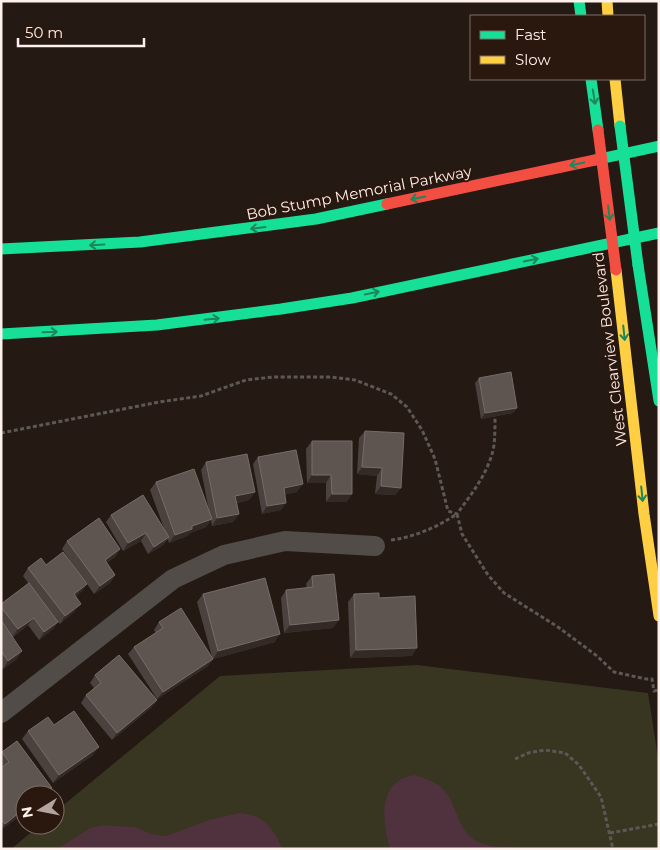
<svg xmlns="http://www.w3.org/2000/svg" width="660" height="850" viewBox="0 0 660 850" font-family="Montserrat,sans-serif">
  <rect width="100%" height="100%" fill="#241913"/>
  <path fill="#383521" d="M417,665L648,693L659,764V849H11L40,825H55V812L220,676Z"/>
  <path fill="#50313e" d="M414,775C424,778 434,781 442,788C458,803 456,831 478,842C491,849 509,845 523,849H390C382,821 377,781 414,775Z
    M240,813C262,814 275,829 282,849H57L90,828L102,825L135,827L151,834L166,836L209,820Z"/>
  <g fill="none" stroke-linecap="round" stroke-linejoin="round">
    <path stroke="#5d5854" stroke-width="3" stroke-dasharray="4 2.5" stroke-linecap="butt" d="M1,433L159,402L201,396L246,380L273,377H331L355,380L391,394L407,407L422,430L435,459L448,511L457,514C472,493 490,471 494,445C495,436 495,427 495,418
      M391,540C415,537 437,527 457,514L462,534L488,575L504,593L558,627L597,656L614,672L646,679H652L654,691L659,690
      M515,759L528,753L545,750L565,753L579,765L601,797L613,849
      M610,833L659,824"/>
    <path stroke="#514c47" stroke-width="20" d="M1,713L173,579L224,555L285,541L375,546"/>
    <path stroke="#16e098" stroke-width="11" d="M579,1L581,16
      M591,79L598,130
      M595,160L659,146
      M1,249L140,242L316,219L387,204
      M638,265L659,401
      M1,334L157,325L281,309L352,298L659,233"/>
    <path stroke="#ffcf43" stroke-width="11" d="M607,1L608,16
      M615,79L620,126
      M616,270L644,514L659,616"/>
    <path stroke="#f24e42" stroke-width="11" d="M387,204L595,160"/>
    <path stroke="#16e098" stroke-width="11" d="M620,126L638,265"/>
    <path stroke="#f24e42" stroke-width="11" d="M598,130L616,270"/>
  </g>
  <path fill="#4b413e" d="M479,378L517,408L513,413L481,419L475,383Z
    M365,431L401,488L395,495L375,494L377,476L357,474L359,438Z
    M312,441L347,502H326V483H307L306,449Z
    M258,457L297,492L285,494L281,510L262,514L253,464Z
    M206,462L255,492L249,500L237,503L239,514L233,522L212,526L211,520L206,527L190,533L187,536L169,543L168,539L163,545L148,554L141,541L123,551L106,522L111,515L165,531L150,490L156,482L209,511L201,470Z
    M67,541L120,549L115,557L106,563L115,575L110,583L94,594L87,584L82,591L75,597V611L60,624L58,622L53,629L39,640L28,625L13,637L17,659L3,669L1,667V604L29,584L23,576L28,568L46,565L80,575L62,549Z
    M312,576L333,628L284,633L281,598L286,590L307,588L306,584Z
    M203,594L275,642L213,659L208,666L157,699L128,654L134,647L156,633L154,630L159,622L212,657L197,602Z
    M354,594L379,598L412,656L350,658L348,602Z
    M95,675L157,700L151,708L112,740L81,703L86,695L94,688L90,683Z
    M54,725L93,755L53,783L22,739L28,731Z
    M2,752L52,788L47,795H25V812L1,830V768L2,767L1,766V753Z"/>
  <path fill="#332925" d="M517,408L513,413L481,419L485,413Z
    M362,467L382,468L377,476L357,474Z
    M312,475H331L326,483H307Z
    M303,484L297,492L278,496L284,488Z
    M381,486L401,488L395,495L375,494Z
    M255,492L249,500L230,504L235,496Z
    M332,494H352L347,502H326Z
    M286,503L281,510L262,514L267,506Z
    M239,514L233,522L212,526L217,518Z
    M212,519L206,527L190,533L187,536L169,543L175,535L192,526Z
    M146,533L141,541L123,551L128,543Z
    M169,537L163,545L148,554L154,547Z
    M120,549L115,557L99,568L105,560Z
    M115,575L110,583L94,594L100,586Z
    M87,584L82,591L68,602L74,594Z
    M81,604L75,611L60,624L65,616Z
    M34,618L28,625L12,637L18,629Z
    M339,620L333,628L284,633L290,625Z
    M58,622L53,629L39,640L44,632Z
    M280,634L275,642L213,659L208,666L157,699L163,692L213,659L218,651Z
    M417,648L412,656L350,658L356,650Z
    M22,651L17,659L3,669L8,661Z
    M157,700L151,708L112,740L117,733Z
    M99,747L93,755L53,783L59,775Z
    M52,788L47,795H43Z
    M25,808V812L1,830V829L5,824Z"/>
  <path fill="#5e5450" stroke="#776c68" d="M511,372L517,408L485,413L479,378Z
    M365,431L404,433L401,488L381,486L382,468L362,467Z
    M312,441H352V494H332L331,475H312Z
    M296,450L303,484L284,488L286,503L267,506L258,457Z
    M247,454L255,492L235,496L239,514L217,518L206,462Z
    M194,469L212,519L192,526V529L175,535L156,482Z
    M143,495L169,537L154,547L146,533L128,543L111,515Z
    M99,518L120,549L105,560L115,575L100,586L67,541Z
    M63,552L87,584L74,594L81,604L65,616L28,568L41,558L46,565Z
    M334,574L339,620L290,625L286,590L313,587L312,576Z
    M265,578L280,634L218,651L203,594Z
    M29,583L58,622L44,632L34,618L18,629L1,607V604Z
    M379,593V598L415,596L417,648L356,650L354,594Z
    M181,608L213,659L163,692L134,647L163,628L159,622Z
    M1,620L22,651L8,661L1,651Z
    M119,655L157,700L117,733L86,695L101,683L95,675Z
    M74,711L99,747L59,775L28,731L48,717L54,725Z
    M17,741L52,788L43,795H25V808L5,824L1,819V768L9,762L2,752Z"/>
  <defs><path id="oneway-shaft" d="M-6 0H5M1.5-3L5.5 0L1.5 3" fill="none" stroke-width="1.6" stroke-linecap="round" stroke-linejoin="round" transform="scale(1.25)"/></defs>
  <g stroke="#1f8659">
    <use href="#oneway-shaft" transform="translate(594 97) rotate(81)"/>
    <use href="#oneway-shaft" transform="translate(577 164) rotate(168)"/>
    <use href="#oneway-shaft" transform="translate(418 198) rotate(168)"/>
    <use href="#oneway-shaft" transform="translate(609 213) rotate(83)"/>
    <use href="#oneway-shaft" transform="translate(258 228) rotate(173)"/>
    <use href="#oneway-shaft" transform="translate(97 245) rotate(177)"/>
    <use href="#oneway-shaft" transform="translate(531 260) rotate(-12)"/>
    <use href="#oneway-shaft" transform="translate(372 293) rotate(-12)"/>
    <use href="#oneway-shaft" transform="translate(212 319) rotate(-6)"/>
    <use href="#oneway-shaft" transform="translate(50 332) rotate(-2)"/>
    <use href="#oneway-shaft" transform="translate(624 333) rotate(84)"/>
    <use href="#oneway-shaft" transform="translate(642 494) rotate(84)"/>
  </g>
  <g text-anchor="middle" stroke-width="4" stroke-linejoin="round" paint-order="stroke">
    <g font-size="15" fill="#fef0ea" stroke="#2a170d">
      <text transform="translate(359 193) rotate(-11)" y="5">Bob Stump Memorial Parkway</text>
      <text transform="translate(610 349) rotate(-97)" y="5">West Clearview Boulevard</text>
    </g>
  </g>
  <rect width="660" height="850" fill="none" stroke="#fef0ea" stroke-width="5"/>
  <rect x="470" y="15" width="175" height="65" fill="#2a170d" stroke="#7f6e65"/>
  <rect x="480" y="31" width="25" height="8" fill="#16e098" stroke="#7f6e65"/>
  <text x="515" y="40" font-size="15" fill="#fef0ea">Fast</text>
  <rect x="480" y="56" width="25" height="8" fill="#ffcf43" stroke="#7f6e65"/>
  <text x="515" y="65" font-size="15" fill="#fef0ea">Slow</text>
  <g transform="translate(40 810) rotate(260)"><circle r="24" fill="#2a170d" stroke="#7f6e65"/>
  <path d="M0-4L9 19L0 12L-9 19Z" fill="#b2a59f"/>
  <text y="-8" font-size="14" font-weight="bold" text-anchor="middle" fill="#fef0ea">N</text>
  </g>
  <path d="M18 38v8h126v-8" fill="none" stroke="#fef0ea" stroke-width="2.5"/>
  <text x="25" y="38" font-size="15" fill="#fef0ea" stroke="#2a170d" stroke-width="4" paint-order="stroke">50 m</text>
</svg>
